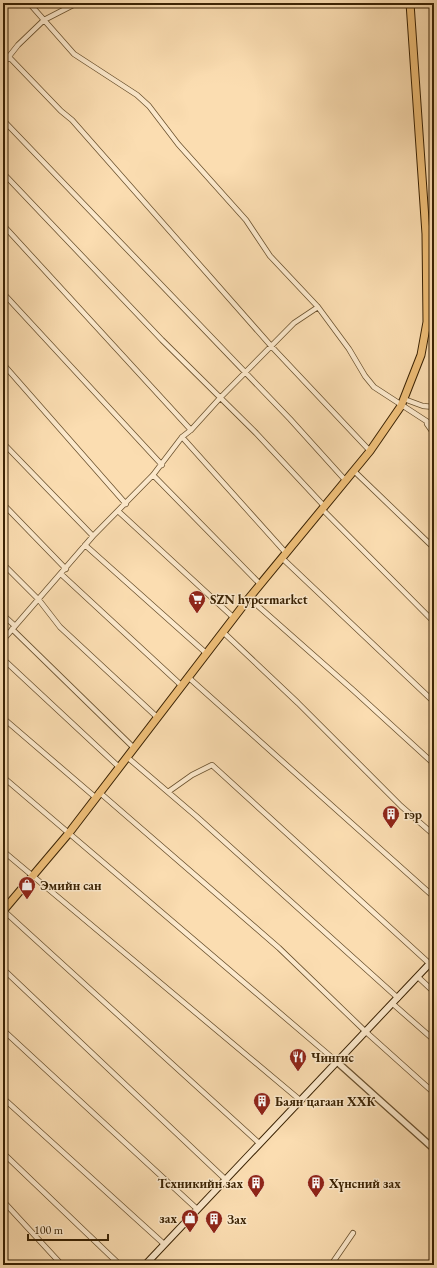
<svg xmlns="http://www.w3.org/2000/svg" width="437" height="1268" viewBox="0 0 437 1268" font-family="'EB Garamond',serif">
  <rect width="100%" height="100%" fill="#fbddb1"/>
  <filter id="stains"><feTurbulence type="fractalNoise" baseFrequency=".005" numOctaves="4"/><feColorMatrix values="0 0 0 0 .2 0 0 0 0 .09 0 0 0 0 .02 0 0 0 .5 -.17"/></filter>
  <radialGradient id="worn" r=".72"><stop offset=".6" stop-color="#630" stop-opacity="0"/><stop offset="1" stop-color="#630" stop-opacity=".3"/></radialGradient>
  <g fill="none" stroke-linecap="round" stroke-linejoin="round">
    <defs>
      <path id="minor" d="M29,3L74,54L137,95L149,106L178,144L246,220L270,256L318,307L349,349L365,376L374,387L434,426
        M3,59L9,57L61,111L72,120L272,347L370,451
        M3,64L18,45L44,20L77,3
        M3,120L290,419L346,481
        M3,173L162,340L256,433L325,507
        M3,225L191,430
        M3,293L162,465
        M427,322L434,321
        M3,364L126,504
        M404,399L423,406L434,407
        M427,424L434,434
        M182,437L286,553
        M3,443L93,536
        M354,471L434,548
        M153,475L260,584
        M3,504L66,569
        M323,510L434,622
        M118,511L234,618
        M85,545L206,653
        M282,558L434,702
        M3,564L39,600L60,627L158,718
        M61,574L182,686
        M249,598L353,690L434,764
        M3,615L15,626
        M12,629L134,748
        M223,632L298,703L401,806L434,835
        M3,640L93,536L153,475L182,437L191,430L220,398L294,323L318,307
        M3,659L119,767
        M188,677L434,897
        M3,718L95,797
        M127,757L196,816L398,998
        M3,777L336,1061
        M99,792L279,948L366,1032L434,1093
        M168,792L192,775L212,765L430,964
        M3,851L300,1100
        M3,910L259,1143
        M3,969L225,1179
        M418,977L434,992
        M393,1004L434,1040
        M3,1030L197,1209
        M3,1098L164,1244
        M3,1153L120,1265
        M3,1201L62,1265
        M331,1265L353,1233"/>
      <path id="tertiary" d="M336,1061L434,1149"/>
      <path id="secondary" d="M145,1265L434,959"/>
      <path id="primary" d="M3,911L69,833L249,598L370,451L401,406L421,355L427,322L426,234L410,3"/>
    </defs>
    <use href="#minor" stroke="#6b522f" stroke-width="6"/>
    <use href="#tertiary" stroke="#6b522f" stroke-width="8"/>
    <use href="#secondary" stroke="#3b2304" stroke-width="8"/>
    <use href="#primary" stroke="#3b2304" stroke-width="9"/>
    <use href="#minor" stroke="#fce9cc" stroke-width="4.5"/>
    <use href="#tertiary" stroke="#fce9cc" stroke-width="5.5"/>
    <use href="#secondary" stroke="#fce9cc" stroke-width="6"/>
    <use href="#primary" stroke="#eebe78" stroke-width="7"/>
  </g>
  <defs>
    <symbol id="supermarket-pin" viewBox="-11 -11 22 30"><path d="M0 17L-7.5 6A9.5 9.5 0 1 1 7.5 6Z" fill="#8f2418" stroke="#fce9cc"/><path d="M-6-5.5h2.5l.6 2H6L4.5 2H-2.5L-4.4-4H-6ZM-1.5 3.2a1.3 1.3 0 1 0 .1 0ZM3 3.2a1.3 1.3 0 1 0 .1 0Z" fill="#fff"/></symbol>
    <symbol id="building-pin" viewBox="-11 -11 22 30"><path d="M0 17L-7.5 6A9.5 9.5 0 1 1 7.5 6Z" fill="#8f2418" stroke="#fce9cc"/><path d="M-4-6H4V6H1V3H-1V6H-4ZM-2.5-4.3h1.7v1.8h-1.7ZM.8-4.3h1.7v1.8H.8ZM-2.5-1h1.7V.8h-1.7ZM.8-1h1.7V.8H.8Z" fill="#fff"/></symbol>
    <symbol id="shop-pin" viewBox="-11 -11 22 30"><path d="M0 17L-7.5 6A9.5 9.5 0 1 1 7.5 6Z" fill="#8f2418" stroke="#fce9cc"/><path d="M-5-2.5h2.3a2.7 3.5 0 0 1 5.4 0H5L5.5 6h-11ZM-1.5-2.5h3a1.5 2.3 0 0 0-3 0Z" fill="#fff"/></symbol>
    <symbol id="restaurant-pin" viewBox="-11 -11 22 30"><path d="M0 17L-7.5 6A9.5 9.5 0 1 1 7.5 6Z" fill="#8f2418" stroke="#fce9cc"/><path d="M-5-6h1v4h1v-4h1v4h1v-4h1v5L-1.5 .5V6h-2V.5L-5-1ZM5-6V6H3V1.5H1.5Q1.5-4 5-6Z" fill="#fff"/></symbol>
  </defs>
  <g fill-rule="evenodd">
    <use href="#supermarket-pin" x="187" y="589" width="20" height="27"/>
    <use href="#building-pin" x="381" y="804" width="20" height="27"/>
    <use href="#shop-pin" x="17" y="875" width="20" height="27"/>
    <use href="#restaurant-pin" x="288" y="1047" width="20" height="27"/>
    <use href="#building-pin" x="252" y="1091" width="20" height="27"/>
    <use href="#building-pin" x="246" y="1173" width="20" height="27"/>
    <use href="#building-pin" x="306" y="1173" width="20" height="27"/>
    <use href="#shop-pin" x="180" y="1208" width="20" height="27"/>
    <use href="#building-pin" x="204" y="1209" width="20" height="27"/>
  </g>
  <g text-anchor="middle" stroke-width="3" stroke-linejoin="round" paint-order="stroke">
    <g font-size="13" font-weight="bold" fill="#3b2304" stroke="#fce9cc" text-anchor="start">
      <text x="210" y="604">SZN hypermarket</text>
      <text x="404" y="819">гэр</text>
      <text x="40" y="890">Эмийн сан</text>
      <text x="311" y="1062">Чингис</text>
      <text x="275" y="1106">Баян цагаан ХХК</text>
      <text x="243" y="1188" text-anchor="end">Техникийн зах</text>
      <text x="329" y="1188">Хүнсний зах</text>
      <text x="177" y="1223" text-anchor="end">зах</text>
      <text x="227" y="1224">Зах</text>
    </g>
  </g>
  <rect width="437" height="1268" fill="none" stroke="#fbddb1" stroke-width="16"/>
  <rect x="4" y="4" width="429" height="1260" fill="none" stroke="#3b2304" stroke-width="2"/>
  <rect x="8" y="8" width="421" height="1252" fill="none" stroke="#3b2304"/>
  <path d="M28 1234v6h80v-6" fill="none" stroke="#3b2304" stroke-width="2"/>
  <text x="34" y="1234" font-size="12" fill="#3b2304" stroke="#fce9cc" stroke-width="3" paint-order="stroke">100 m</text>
  <rect width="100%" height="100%" filter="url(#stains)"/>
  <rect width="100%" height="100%" fill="url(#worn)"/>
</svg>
